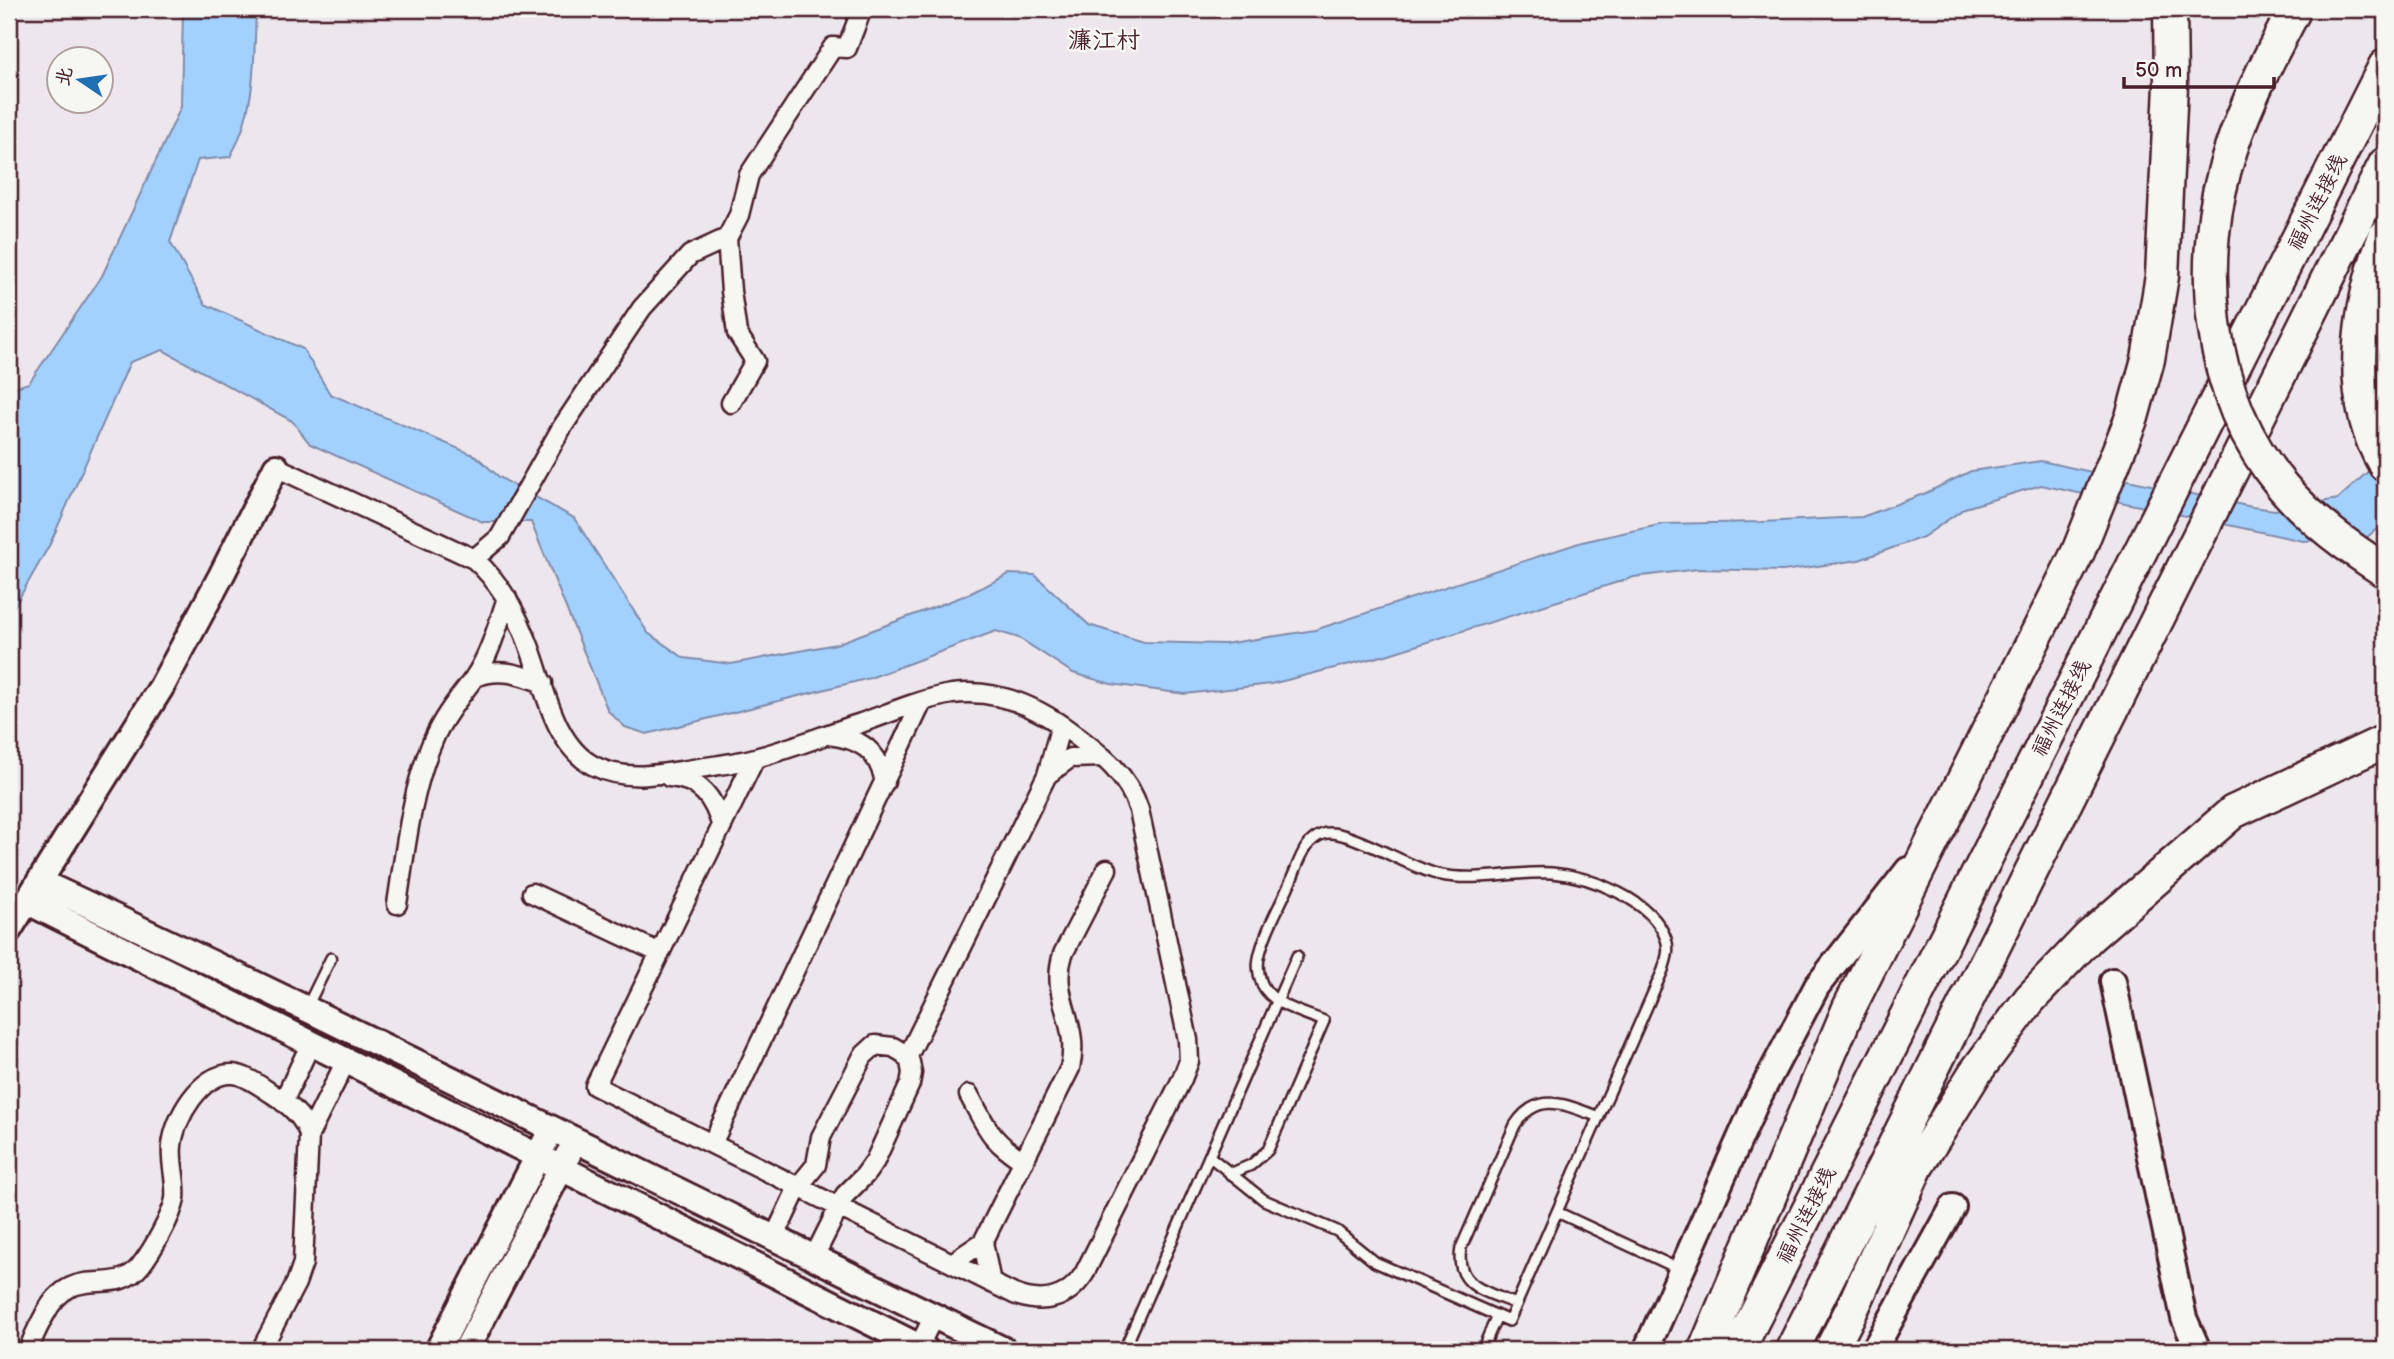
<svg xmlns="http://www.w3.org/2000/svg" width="2394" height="1359" viewBox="0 0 2394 1359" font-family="'Balsamiq Sans','LXGW WenKai TC',sans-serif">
  <rect width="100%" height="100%" fill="#ede7ed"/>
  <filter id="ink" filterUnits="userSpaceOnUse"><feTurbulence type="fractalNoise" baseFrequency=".0143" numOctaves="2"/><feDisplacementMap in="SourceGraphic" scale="14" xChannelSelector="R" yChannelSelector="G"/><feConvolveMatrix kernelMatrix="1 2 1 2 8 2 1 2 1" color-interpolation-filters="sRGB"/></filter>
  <g filter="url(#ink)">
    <path fill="#a3d1fe" stroke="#7f8aaa" stroke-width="2" d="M183,9H256C254,60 256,112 230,157L198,160L170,242L205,304L303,349L330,394L476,456L499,477L574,518L648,633L684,658L731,664L836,644L969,594L1009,574L1035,575L1089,625L1144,642L1224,644L1315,630L1582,542L1663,524L1762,522L1862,517L1926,493L1971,471L2041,461L2252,507L2275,510L2338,499L2385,456V522L2366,538L2303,541L2041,485L1965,508L1923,537L1859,560L1783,571L1698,569L1634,577L1386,655L1271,684L1185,694L1111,684L1073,673L1019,638L996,631L870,678L647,734L625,727L608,711L531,522H483L310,444L292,421L163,350L130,362L50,544L9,616V389L29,383L102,276L181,107Z"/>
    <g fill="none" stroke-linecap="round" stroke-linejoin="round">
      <defs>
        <path id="lane" d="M307,1007L331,958
          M1209,1156L1264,1200L1337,1231L1375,1262L1509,1321L1663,970C1666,960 1670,950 1666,939C1653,900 1590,876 1552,873C1515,871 1478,882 1441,875C1411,870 1346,826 1323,834C1317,836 1311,841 1307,846C1299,857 1295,873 1289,885C1279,908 1264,933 1259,958C1257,967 1259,976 1262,984C1272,1005 1304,1013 1324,1021L1268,1150L1251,1165L1230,1174
          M1557,1212L1679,1269
          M1516,1304C1488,1292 1454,1287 1461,1248L1515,1125C1538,1090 1566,1105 1599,1117
          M1124,1350L1297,956
          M1482,1350L1497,1316"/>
        <path id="street" d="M727,238L731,291L737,333L755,361L731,403
          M276,467L474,559C500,582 516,611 528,643C544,683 553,745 594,766C625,781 655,775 687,770C710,766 733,764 755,758C791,749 826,734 861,723C890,713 921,699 952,694C998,688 1040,708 1075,735C1103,756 1128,775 1139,810L1188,1040L1189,1061L1182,1079L1084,1274C1067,1300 1042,1305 1014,1294L595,1086L755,758
          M474,559L500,537L561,429L642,308L690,255L727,238L739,215L749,175L833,47L847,48L862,9
          M475,677C499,667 519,674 543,683
          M829,735C861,739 878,750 885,782
          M1047,775L1070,758L1103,757
          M669,777C701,779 714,799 722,827
          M532,893L660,953
          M397,904C406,847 411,789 435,736C445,714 460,697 474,678C490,655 498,624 507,598
          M907,1058L1047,775L1061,725
          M969,1095C987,1128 991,1142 1024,1161
          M283,1102L311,1043
          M309,1135L346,1061
          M712,1144L922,702
          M774,1238L798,1187L816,1165L821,1137L863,1056L875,1045L893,1047L905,1054L910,1062L912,1073L910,1084L875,1161L865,1175L845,1195L814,1257
          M983,1242L991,1283
          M952,1263L983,1242L1070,1068C1081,1022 1049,998 1063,954L1107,869
          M29,1350C32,1338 38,1327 44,1316C73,1258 113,1301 141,1265C152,1251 172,1216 175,1199C177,1181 170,1163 172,1146C174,1119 201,1072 233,1074C246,1075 260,1086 271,1093C287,1103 304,1116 309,1135L303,1263L296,1283L261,1350
          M917,1350L934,1316"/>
        <path id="secondary" d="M40,882C364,1033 683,1195 1004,1350
          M28,902L926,1350
          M9,930L162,686L221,576L276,467
          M2113,981L2179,1295L2184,1318L2198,1350
          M438,1350L545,1142
          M466,1350L568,1155
          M1646,1350L1757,1100L1817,986L1908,870
          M1874,1350L1953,1207"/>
        <path id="highway" d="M2385,236C2358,307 2344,397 2385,465
          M1705,1350L1849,1008L2078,552L2132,417L2148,359L2162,276L2171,85L2170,9
          M1738,1350L2385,66
          M1792,1350L2385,164
          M1831,1350L1852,1309L1917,1166L1975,1073L2030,999L2089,937L2233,812L2385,741"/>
      </defs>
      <use href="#lane" stroke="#4a1f2b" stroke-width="14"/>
      <use href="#street" stroke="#4a1f2b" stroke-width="23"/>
      <use href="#secondary" stroke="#4a1f2b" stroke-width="30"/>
      <use href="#highway" stroke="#4a1f2b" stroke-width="37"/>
      <use href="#lane" stroke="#f6f6f2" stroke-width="9"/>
      <use href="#street" stroke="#f6f6f2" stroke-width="18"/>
      <use href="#secondary" stroke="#f6f6f2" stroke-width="24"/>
      <use href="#highway" stroke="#f6f6f2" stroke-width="32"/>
      <defs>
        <path id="highway-bridge" d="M2295,9C2271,54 2247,100 2231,149C2194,259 2206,396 2283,487C2312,521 2348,547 2385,571"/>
      </defs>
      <use href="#highway-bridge" stroke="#4a1f2b" stroke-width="37" stroke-linecap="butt"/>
      <use href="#highway-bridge" stroke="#f6f6f2" stroke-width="32"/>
    </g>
  </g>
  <g text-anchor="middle" stroke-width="5" stroke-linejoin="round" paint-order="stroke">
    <g font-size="21" fill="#4a1f2b" stroke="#f6f6f2">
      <text transform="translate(2317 202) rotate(-63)" y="7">福州连接线</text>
      <text transform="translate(2061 708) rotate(-63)" y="7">福州连接线</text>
      <text transform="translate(1806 1215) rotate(-63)" y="7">福州连接线</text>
    </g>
    <g font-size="24" fill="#4a1f2b" stroke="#f6f6f2">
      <text x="1104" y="48">濂江村</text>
    </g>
  </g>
  <rect width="2394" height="1359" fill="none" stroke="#f6f6f2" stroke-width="35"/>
  <rect x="18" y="18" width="2359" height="1324" fill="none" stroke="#4a1f2b" stroke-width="2.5" filter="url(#ink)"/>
  <g transform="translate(80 80) rotate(283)"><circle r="33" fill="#f6f6f2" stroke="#b1a0a2" stroke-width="2"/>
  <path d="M0-5L12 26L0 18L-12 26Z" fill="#1f6fb2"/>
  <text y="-10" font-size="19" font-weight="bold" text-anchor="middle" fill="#4a1f2b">北</text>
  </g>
  <path d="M2124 77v10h150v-10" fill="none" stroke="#4a1f2b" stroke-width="3.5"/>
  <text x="2135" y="77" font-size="21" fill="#4a1f2b" stroke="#f6f6f2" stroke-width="5" paint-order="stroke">50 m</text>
</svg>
